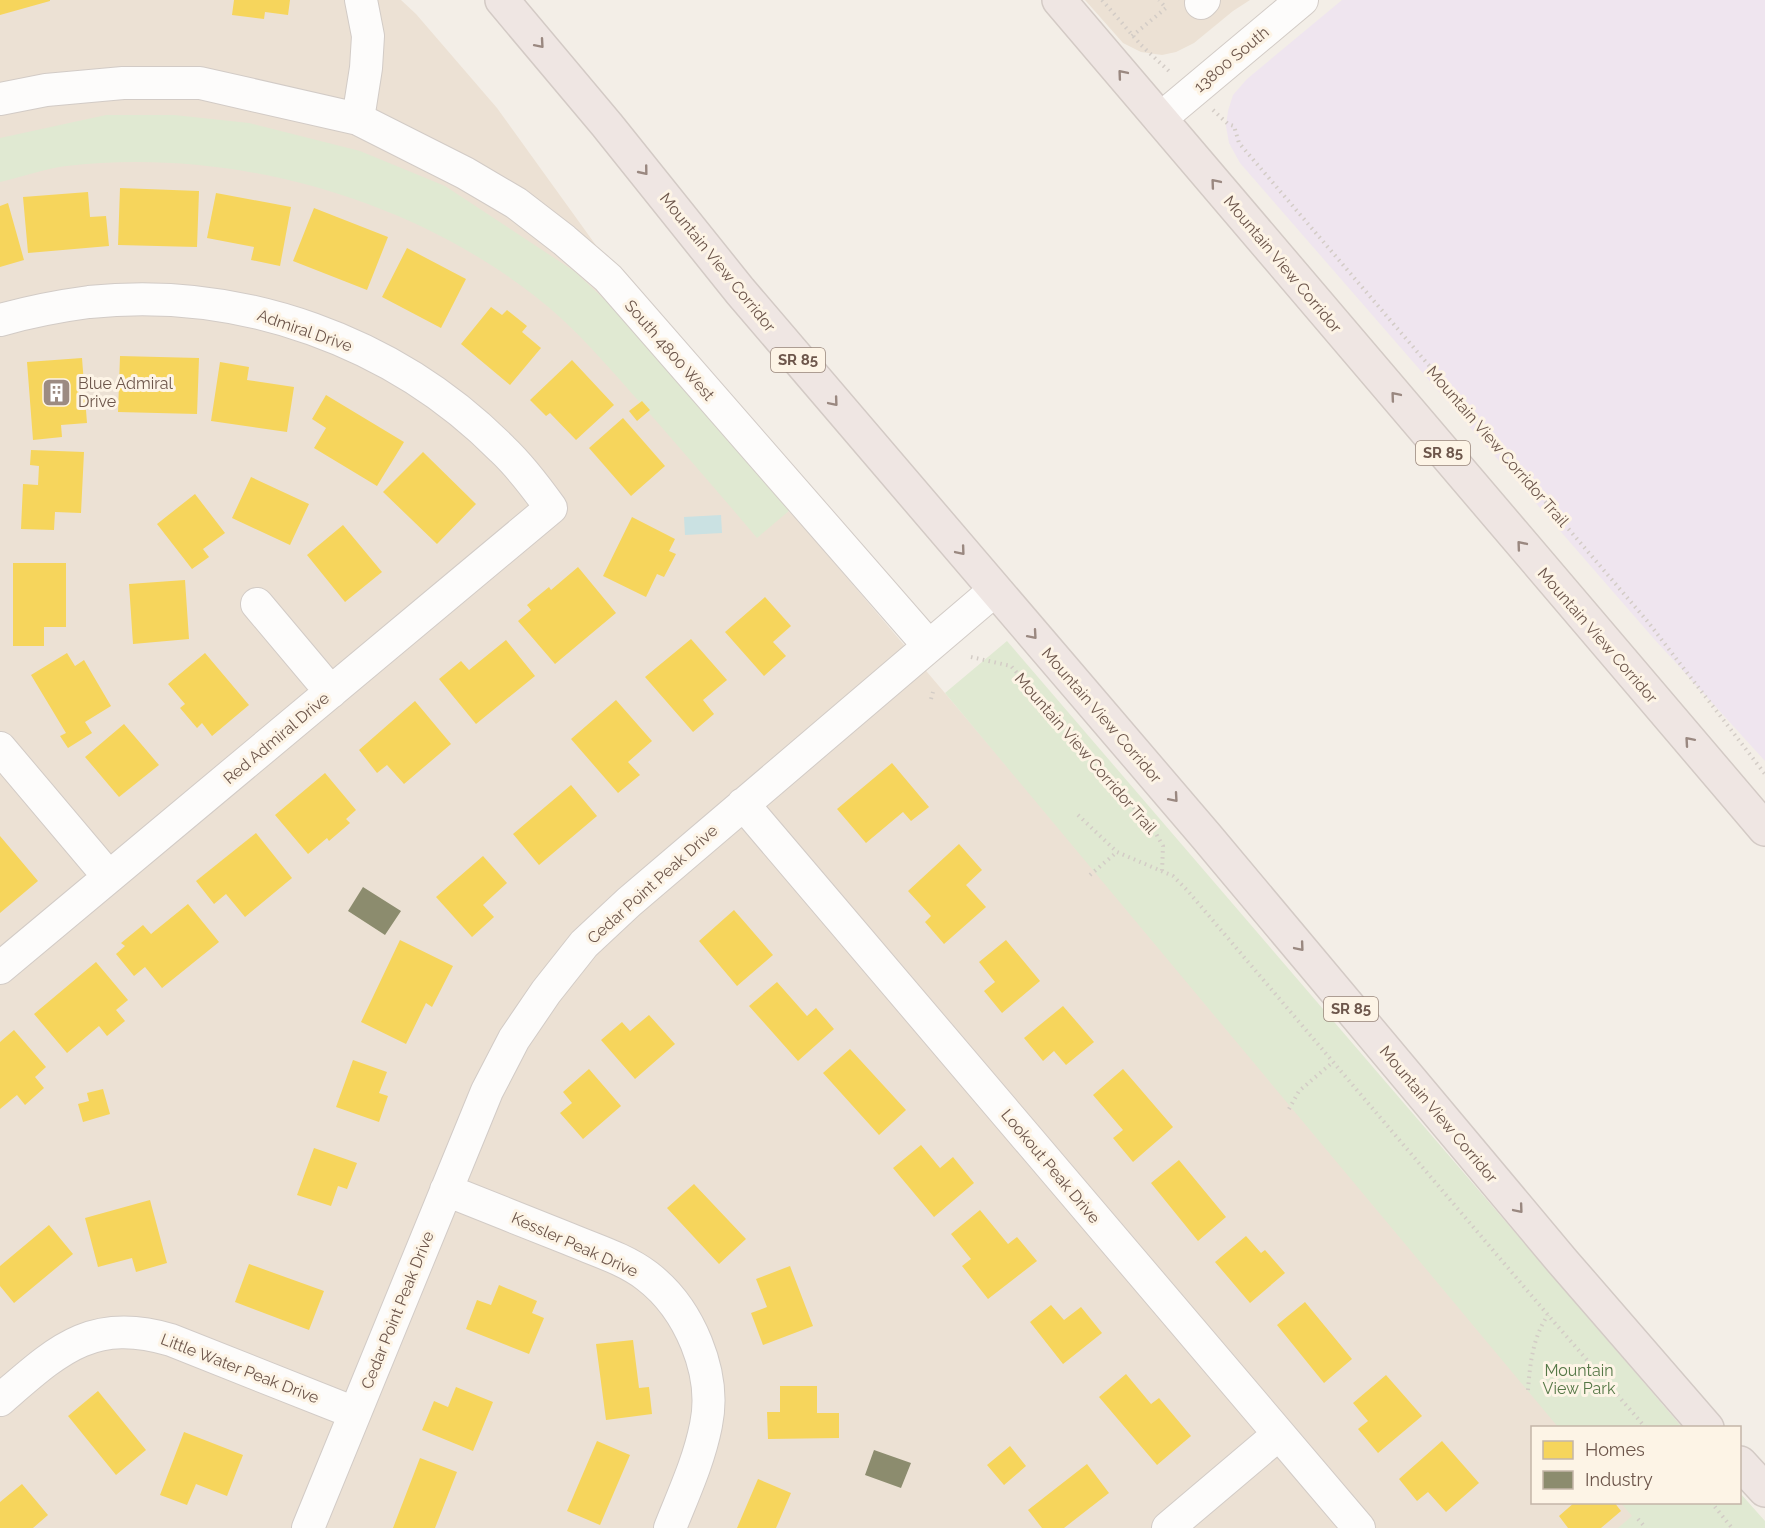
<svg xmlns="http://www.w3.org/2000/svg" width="1765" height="1528" viewBox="0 0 1765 1528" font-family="Raleway,sans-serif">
  <rect width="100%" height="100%" fill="#f3eee7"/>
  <path fill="#ece1d4" d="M0,0H401L416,14L497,108L786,509L798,520L1568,1427L1532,1428V1502L1631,1503L1653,1528H0Z
    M1085,0H1250L1233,11L1194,43L1176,52L1162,55L1141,52L1123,43Z"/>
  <path fill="#efe5ef" d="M1342,0H1765V761L1655,640L1240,163L1229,143L1226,126L1228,111L1233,95L1247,79Z"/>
  <path fill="#e0e9d2" d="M106,115H174L249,123L360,151L445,186L574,271L637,330L790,510L757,538C720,494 682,451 644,407C610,369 577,329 536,297C407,196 229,147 66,166C44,169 22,177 0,182V138Z
    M1007,641L1682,1427H1558L945,693Z
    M1740,1493L1765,1521V1528H1618L1632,1516L1621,1503L1740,1502Z"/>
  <path fill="#cae1e2" d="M721,515L722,533L685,535L684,517Z"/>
  <path fill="#f6d55c" d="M0,0H50V1L0,15Z
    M234,0H290L288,15L265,12L264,19L232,15Z
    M120,188L199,191L197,247L118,245Z
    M88,192L90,217L106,216L109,246L28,253L23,197Z
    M216,193L291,207L280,266L251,260L254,247L207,238Z
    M8,203L24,260L0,267V206Z
    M314,208L388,237L367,290L293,261Z
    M407,248L466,279L441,328L382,297Z
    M491,307L502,315L507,310L527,326L522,332L541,348L510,385L461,344Z
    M120,356L199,358L197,414L118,412Z
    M82,358L87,423L61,425L62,437L33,440L27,362Z
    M572,360L614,405L576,440L550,413L546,416L530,400Z
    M220,362L249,367L247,380L294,387L287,432L211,421Z
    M326,395L404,442L377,486L314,448L326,428L312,419Z
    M642,401L650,410L637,421L629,411Z
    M623,418L665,466L631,496L589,448Z
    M31,450L84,452L81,513L55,512L54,530L21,529L23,484L38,485L39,466L30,465Z
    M423,452L476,504L437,544L383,492Z
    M251,477L309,504L290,545L232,518Z
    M195,494L225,533L203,549L209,557L192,569L157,524Z
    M632,517L675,539L669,551L676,554L664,577L657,574L646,597L603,576Z
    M343,525L382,572L345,602L307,555Z
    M13,563H66V627H44V646H13Z
    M578,567L616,613L555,664L518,621L531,610L527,605L549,587L551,590Z
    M185,580L189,639L133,644L129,584Z
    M765,597L791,626L773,642L786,656L764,676L725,632Z
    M691,639L727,680L703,700L714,714L693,732L645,677Z
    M506,640L535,676L476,724L439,679L461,661L469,670Z
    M67,653L75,666L84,660L111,706L85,722L92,733L68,748L60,736L66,733L31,675Z
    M205,653L249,705L212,736L202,723L197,728L180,708L185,704L168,684Z
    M616,700L652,741L628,762L640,775L618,793L571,739Z
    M415,701L451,744L404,784L387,765L377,773L359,750Z
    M124,724L159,765L119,797L85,757Z
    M892,763L929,807L911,821L903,812L866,843L837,809Z
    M325,773L356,810L346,819L350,823L329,841L327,838L308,854L275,815Z
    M571,785L597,816L539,865L513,834Z
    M256,833L292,878L245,917L226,894L214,904L196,881Z
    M0,836L38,881L0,913Z
    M959,844L982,870L966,885L986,907L944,944L925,922L931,916L908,891Z
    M483,856L507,883L483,905L494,917L472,937L436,897Z
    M188,904L219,942L162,988L145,967L134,976L116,954L125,946L121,943L143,925L151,934Z
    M734,910L773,955L737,986L699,941Z
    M400,940L453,966L432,1007L426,1003L406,1044L361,1022Z
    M1006,940L1040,981L1002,1013L984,991L995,982L979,962Z
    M96,962L128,1000L116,1010L125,1021L107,1036L99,1026L67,1053L34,1014Z
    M777,982L807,1016L816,1008L834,1029L798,1061L749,1006Z
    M1063,1006L1094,1042L1066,1065L1054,1051L1043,1061L1024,1038Z
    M649,1015L675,1044L635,1079L601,1040L622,1022L630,1031Z
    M14,1030L46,1067L35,1077L44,1088L25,1105L17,1095L0,1109V1042Z
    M850,1049L906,1110L879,1135L823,1073Z
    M353,1060L387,1072L379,1093L388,1096L379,1122L336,1107Z
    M589,1069L621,1106L583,1139L560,1113L572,1103L563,1092Z
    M1123,1069L1173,1127L1133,1162L1113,1138L1123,1130L1093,1095Z
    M103,1089L110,1114L83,1122L78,1104L89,1101L87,1093Z
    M921,1145L940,1168L953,1157L974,1183L934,1217L893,1168Z
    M314,1148L357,1163L347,1189L338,1186L331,1206L297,1195Z
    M1179,1160L1226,1217L1198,1241L1151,1183Z
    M694,1184L746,1239L719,1264L667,1208Z
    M150,1200L167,1263L136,1272L132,1258L98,1267L85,1218Z
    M980,1210L1008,1244L1017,1237L1037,1261L988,1299L962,1266L971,1259L951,1234Z
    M49,1225L73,1254L14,1303L0,1286V1266Z
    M1246,1236L1261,1253L1265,1250L1285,1273L1250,1303L1215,1262Z
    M249,1264L324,1291L309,1330L235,1302Z
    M790,1266L813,1326L763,1345L751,1313L767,1307L756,1279Z
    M499,1285L537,1301L532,1313L544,1318L529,1354L466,1329L477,1300L491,1305Z
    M1305,1302L1352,1359L1324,1383L1277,1325Z
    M1051,1305L1064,1320L1081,1307L1102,1333L1063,1364L1030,1322Z
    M633,1340L639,1388L649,1387L652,1414L606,1420L596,1344Z
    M1126,1374L1151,1404L1159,1398L1191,1436L1157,1465L1099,1397Z
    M1386,1375L1422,1416L1378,1453L1358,1429L1368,1421L1353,1403Z
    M780,1386H817V1413H839V1438L768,1439L767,1412H780Z
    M456,1387L493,1402L473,1451L422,1430L434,1401L448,1407Z
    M98,1391L146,1450L116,1475L68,1416Z
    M184,1432L243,1455L227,1496L196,1484L187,1505L160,1495Z
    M597,1441L630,1455L600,1525L567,1511Z
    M1442,1441L1479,1483L1446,1512L1428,1492L1417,1501L1399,1479Z
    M1010,1446L1026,1466L1004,1485L987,1465Z
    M420,1458L457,1472L435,1528H393Z
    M1087,1464L1109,1493L1064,1528H1042L1028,1510Z
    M758,1479L791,1493L776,1528H737Z
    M22,1484L48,1515L33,1528H0V1502Z
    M1575,1502H1614L1621,1511L1601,1528H1568L1559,1516Z"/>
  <path fill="#8c8c6e" d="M363,887L401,911L385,935L348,911Z
    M874,1450L911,1463L901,1488L865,1475Z"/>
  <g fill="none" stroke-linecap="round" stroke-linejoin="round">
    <defs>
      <path id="minor" d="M1201,3L1204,0
        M0,99L46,90L123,83H200L358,119L465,173L516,203L564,240L608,278L929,646
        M358,119L366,68L368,36L361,0
        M1160,119L1302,0
        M0,320C29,312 59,306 89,302C241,286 395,341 502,449C521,467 536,487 551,508L0,968
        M257,604L331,692
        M0,748L109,877
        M743,804L1359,1528
        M446,1190C487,1206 528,1223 569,1239C595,1250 625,1259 647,1276C689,1308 717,1373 706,1425C699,1461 683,1495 670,1528
        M0,1400C57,1351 91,1316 171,1340L355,1413
        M308,1528L487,1091L514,1039L546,992L584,944L629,902L995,590
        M1168,1528L1279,1434"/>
      <path id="highway" d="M502,0L607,125L740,291L1206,836L1563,1262L1707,1428
        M1059,0L1765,829
        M1740,1463L1765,1490"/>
    </defs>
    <use href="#minor" stroke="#d2cbc6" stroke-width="34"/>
    <use href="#highway" stroke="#d3cac5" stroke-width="36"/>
    <path stroke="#d3ccc6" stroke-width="4" stroke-dasharray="1.5 4.5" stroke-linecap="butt" d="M1102,0L1141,45L1171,73
      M1132,36L1166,8L1159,0
      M1213,110L1228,124L1234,126L1239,143L1648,622L1765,774
      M971,657L1011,666L1155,832L1163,846L1162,872
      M931,699L933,692
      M1078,815L1117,852L1173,876L1187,890L1548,1315L1646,1428
      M1090,875L1117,852
      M1289,1109L1299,1091L1333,1062
      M1528,1390C1530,1363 1533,1337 1548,1315
      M1711,1502L1732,1528
      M1638,1519L1646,1528"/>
    <use href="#minor" stroke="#fdfcfb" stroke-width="32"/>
    <use href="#highway" stroke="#efe6e3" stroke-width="33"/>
  </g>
  <defs><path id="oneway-chevron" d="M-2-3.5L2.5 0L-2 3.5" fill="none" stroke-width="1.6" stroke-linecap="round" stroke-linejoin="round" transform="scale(1.5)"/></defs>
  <g stroke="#9a8880">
    <use href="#oneway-chevron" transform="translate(540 44) rotate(49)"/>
    <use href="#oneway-chevron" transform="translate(1122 74) rotate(-130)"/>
    <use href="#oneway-chevron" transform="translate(644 171) rotate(51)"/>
    <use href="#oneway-chevron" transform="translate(1215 183) rotate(-130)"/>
    <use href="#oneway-chevron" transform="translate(1395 396) rotate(-130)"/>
    <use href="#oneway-chevron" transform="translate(834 402) rotate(50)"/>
    <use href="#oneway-chevron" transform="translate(1521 545) rotate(-130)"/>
    <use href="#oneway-chevron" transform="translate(961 551) rotate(50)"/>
    <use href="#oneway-chevron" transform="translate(1033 635) rotate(49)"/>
    <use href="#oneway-chevron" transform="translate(1689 741) rotate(-131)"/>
    <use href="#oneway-chevron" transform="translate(1174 798) rotate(49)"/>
    <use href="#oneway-chevron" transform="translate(1300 947) rotate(50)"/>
    <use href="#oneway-chevron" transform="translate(1519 1209) rotate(50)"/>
  </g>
  <defs>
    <symbol id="building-square" viewBox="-11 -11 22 22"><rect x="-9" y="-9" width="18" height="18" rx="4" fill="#9c8b82" stroke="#fdf4e6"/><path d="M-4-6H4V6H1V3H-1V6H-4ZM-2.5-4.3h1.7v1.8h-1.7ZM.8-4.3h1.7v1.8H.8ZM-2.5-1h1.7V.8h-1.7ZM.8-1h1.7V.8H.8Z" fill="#fff"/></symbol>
  </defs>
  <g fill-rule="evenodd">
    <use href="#building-square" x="40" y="376" width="33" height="33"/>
  </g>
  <g text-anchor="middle" stroke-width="6" stroke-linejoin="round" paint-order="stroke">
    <g fill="#fdf4e6" stroke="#98857a" stroke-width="1.5">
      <rect x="771" y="348" width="54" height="24" rx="4.5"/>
      <rect x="1416" y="441" width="54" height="24" rx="4.5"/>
      <rect x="1324" y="997" width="54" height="24" rx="4.5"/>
    </g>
    <g font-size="15" font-weight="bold" fill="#6d564b">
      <text x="798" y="365">SR 85</text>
      <text x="1443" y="458">SR 85</text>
      <text x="1351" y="1014">SR 85</text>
    </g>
    <g font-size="16" fill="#6d564b" stroke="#fdf4e6">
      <text transform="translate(1231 59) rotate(-40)" y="6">13800 South</text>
      <text transform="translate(718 262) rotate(51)" y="6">Mountain View Corridor</text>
      <text transform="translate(1283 264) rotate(50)" y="6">Mountain View Corridor</text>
      <text transform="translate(305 330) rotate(19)" y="6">Admiral Drive</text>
      <text transform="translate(670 350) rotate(49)" y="6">South 4800 West</text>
      <text transform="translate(1498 446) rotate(49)" y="6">Mountain View Corridor Trail</text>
      <text transform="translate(1598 635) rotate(49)" y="6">Mountain View Corridor</text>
      <text transform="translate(1102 715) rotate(49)" y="6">Mountain View Corridor</text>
      <text transform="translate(276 738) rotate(-40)" y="6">Red Admiral Drive</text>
      <text transform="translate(1086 753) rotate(49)" y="6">Mountain View Corridor Trail</text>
      <text transform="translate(652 884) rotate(-42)" y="6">Cedar Point Peak Drive</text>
      <text transform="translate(1439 1114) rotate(50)" y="6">Mountain View Corridor</text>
      <text transform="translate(1051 1166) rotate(50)" y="6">Lookout Peak Drive</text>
      <text transform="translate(575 1244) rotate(24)" y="6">Kessler Peak Drive</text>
      <text transform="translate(397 1310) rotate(-68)" y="6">Cedar Point Peak Drive</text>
      <text transform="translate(240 1368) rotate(21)" y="6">Little Water Peak Drive</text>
    </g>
    <g font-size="16" fill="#6d564b" stroke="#fdf4e6" text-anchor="start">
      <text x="78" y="389">Blue Admiral<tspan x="78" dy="18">Drive</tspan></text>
    </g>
    <g font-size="16" fill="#567847" stroke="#fdf4e6">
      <text x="1579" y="1376">Mountain<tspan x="1579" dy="18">View Park</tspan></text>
    </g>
  </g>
  <rect x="1531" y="1426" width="210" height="78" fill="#fdf4e6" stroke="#c3b5a8" stroke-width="1.5"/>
  <rect x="1543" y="1441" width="30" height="18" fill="#f6d55c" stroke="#c3b5a8" stroke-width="1.5"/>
  <text x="1585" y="1456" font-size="18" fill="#6d564b">Homes</text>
  <rect x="1543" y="1471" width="30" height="18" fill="#8c8c6e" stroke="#c3b5a8" stroke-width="1.5"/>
  <text x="1585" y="1486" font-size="18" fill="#6d564b">Industry</text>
</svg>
